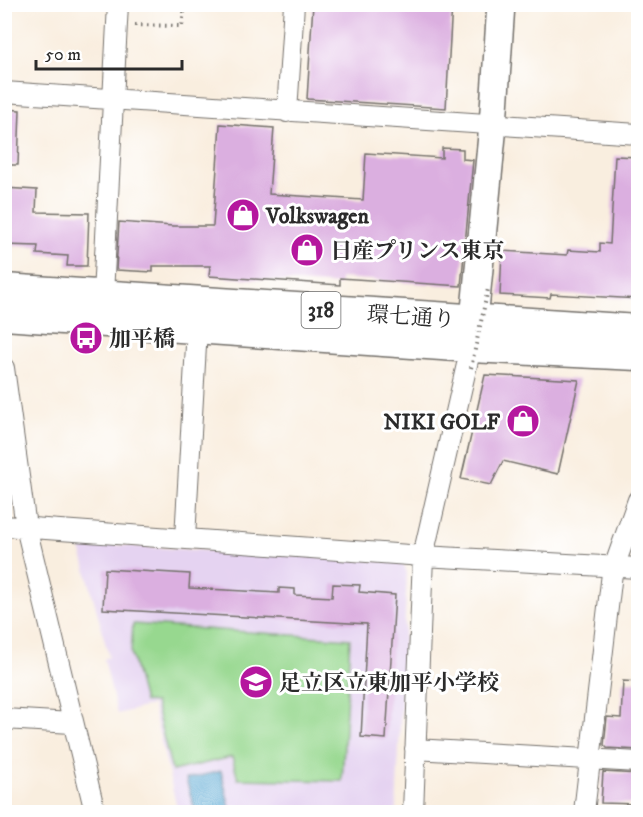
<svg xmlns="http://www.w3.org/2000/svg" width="643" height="817" viewBox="0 0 643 817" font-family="'IM FELL DW Pica','Noto Serif JP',serif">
  <rect width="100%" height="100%" fill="#fff"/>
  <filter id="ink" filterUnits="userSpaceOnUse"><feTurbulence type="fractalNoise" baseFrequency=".0167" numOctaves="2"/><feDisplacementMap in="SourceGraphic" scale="12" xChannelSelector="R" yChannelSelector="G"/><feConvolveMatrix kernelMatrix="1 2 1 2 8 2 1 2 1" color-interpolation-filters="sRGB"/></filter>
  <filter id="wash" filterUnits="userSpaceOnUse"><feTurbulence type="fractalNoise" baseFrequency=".008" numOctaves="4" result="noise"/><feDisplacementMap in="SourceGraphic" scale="24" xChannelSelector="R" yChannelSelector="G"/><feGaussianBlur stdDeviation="1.35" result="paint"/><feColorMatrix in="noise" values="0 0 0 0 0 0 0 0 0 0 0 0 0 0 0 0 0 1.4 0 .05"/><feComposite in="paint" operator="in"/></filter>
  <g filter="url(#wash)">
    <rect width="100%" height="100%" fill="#f9eedf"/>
    <path fill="#e5d3f1" d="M79,543L403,562L407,573L396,812H178L152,705L117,714L104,659L109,657Z"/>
    <path fill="#97d88f" stroke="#61825d" stroke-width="1.5" d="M133,624L350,639L342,781L238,779L232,757L172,771L155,703L144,702L131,653Z"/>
    <path fill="#58a7d2" stroke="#42697e" stroke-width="1.5" d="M221,771L231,812H195L186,779Z"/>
    <g id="blocks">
      <path fill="#dbafe0" d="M313,4H452L446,108L307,99Z
        M4,109L20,110L18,165H4Z
        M220,124L274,128L269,194L363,200L366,153L442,158V148L463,149V159L473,160L461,286L340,278V285L209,276L210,266H153V272L116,270L119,222L173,226H213Z
        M615,156L639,157V299L551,294L550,298L500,295L502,251L567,255L568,250L600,252V243L610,244Z
        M4,188L37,190L36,212L89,213L87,266H67L68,256L37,254L38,246L4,245Z
        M485,375L579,380L558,474L503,461L491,485L461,479Z
        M105,569L190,574L189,588L279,593V588L295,589V595L332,597L333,584L360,585L359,592L395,595L386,739L361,737L367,624L103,609Z
        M623,681L639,682V750L607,748L604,745L607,717L621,718Z
        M603,772L639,774V804L601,803Z"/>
    </g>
  </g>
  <g filter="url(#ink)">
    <use href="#blocks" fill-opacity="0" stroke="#736f6a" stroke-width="1.5"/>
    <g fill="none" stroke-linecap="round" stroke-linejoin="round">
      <defs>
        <path id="street" d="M4,92L638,134
          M287,112L294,4
          M103,295L118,4
          M4,368L26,527L95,812
          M4,526L423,556L638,568
          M185,538L197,328
          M4,719L72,723
          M415,749L638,762
          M413,812L423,556L471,347
          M584,812L612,573L638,500"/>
        <path id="secondary" d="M474,320L493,125L501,4"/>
        <path id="primary" d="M4,289L638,330
          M4,315L471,347L638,355"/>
      </defs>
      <use href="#street" stroke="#736f6a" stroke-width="22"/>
      <use href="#secondary" stroke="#736f6a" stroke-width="30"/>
      <use href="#primary" stroke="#736f6a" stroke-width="33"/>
      <path stroke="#736f6a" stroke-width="4" stroke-dasharray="1.5 4.5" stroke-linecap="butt" d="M135,25L182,26L185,4"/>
      <use href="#street" stroke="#fff" stroke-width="20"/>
      <use href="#secondary" stroke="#fff" stroke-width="27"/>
      <use href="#primary" stroke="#fff" stroke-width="30"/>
      <path stroke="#736f6a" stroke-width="4" stroke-dasharray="1.5 4.5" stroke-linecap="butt" d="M471,368L488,289"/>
    </g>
  </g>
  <defs>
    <symbol id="shop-disc" viewBox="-11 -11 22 22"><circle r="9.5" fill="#b5179e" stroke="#fff"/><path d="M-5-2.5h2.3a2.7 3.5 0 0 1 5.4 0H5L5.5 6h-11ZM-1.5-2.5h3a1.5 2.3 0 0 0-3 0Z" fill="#fff"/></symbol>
    <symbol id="bus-disc" viewBox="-11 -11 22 22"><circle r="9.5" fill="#b5179e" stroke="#fff"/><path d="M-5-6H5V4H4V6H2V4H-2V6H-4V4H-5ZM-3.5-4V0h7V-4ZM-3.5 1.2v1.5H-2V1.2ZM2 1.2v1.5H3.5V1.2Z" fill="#fff"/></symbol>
    <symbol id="school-disc" viewBox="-11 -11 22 22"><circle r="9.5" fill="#b5179e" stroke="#fff"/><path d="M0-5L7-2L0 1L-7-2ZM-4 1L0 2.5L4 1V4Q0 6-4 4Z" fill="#fff"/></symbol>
  </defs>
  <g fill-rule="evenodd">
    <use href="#shop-disc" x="224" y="196" width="38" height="38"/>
    <use href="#shop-disc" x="288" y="231" width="38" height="38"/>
    <use href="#bus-disc" x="67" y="319" width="38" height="38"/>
    <use href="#shop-disc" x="504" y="402" width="38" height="38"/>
    <use href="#school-disc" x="237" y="663" width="38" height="38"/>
  </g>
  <g text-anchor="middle" stroke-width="6" stroke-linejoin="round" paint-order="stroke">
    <rect fill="#fff" stroke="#6b6b6b" stroke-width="1.5" x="301.5" y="292" width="39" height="36" rx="4.5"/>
    <g font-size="21" font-weight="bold" fill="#2b2b2b">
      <text x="321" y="317">318</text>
    </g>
    <g font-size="22" font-weight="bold" fill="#2b2b2b" stroke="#fff" text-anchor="start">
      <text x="266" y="223">Volkswagen</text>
      <text x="330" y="258">日産プリンス東京</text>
      <text x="109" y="346">加平橋</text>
      <text x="500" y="429" text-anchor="end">NIKI GOLF</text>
      <text x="279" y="690">足立区立東加平小学校</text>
    </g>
    <g font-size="22" fill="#2b2b2b" stroke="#fff">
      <text transform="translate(411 316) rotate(4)" y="8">環七通り</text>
    </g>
  </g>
  <rect width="643" height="817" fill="none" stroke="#fff" stroke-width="24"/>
  <path d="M36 60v9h146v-9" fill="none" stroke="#2b2b2b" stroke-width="3"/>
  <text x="45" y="60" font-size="18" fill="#2b2b2b" stroke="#ffffff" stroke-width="4.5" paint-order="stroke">50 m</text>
</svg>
